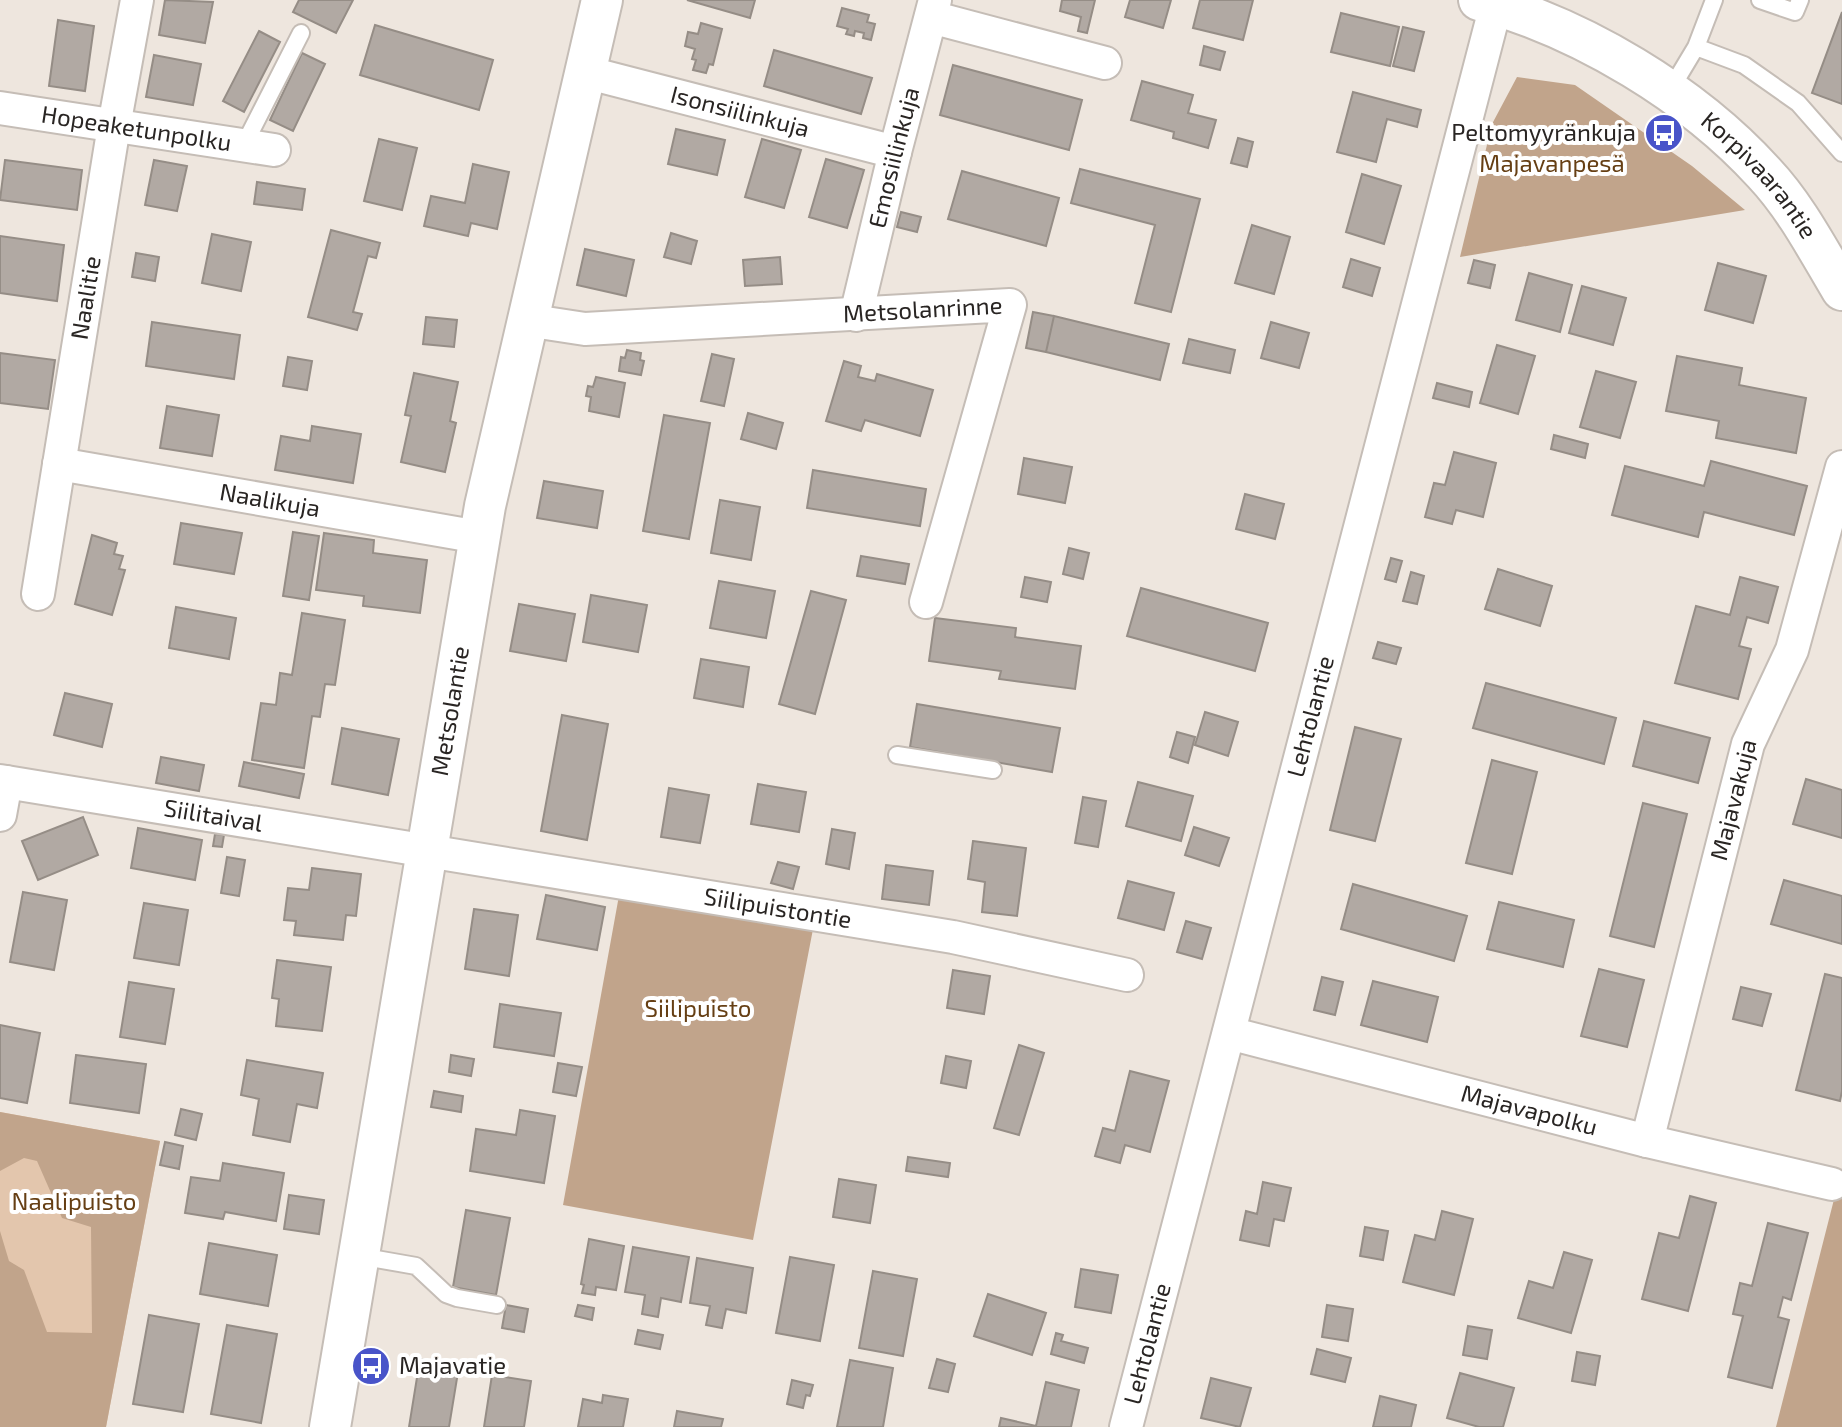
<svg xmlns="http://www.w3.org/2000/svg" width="1842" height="1427" viewBox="0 0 1842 1427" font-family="'Exo 2',sans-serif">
  <rect width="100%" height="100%" fill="#eee6de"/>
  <path fill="#e3c6ad" d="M0,1112L160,1141L106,1427H0Z"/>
  <path fill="#c1a48b" d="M1517,77L1575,85L1692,166L1745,210L1460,257L1492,124Z
    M620,890L814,924L753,1240L563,1205Z
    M0,1112L160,1141L106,1427H0V1231L9,1261L24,1270L47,1332L92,1333L91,1227L62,1218L37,1161L24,1158L0,1171Z
    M1842,1168V1427H1776Z"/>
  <path fill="#b1a9a3" stroke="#958d86" stroke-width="2" d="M165,0L213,2L205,43L159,35Z
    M299,0H353L336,33L293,12Z
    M687,0H755L750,18Z
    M1062,0H1095L1087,33L1078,31L1081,17L1060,11Z
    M1130,0H1171L1163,28L1125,17Z
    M1200,0H1253L1243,40L1193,28Z
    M842,8L869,15L867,22L875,24L871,40L863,38L864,33L855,31L854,36L846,34L848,29L837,26Z
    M1842,12V104L1812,93Z
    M1341,13L1399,27L1390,66L1331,52Z
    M58,20L94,26L85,91L49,86Z
    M701,23L722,29L713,65L709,64L706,73L693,70L696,60L692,59L695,49L685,46L688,32L698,34Z
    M375,25L493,60L479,110L360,75Z
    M1403,27L1424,32L1414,71L1393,66Z
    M259,31L280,42L244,112L223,101Z
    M1204,46L1225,52L1220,70L1200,65Z
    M774,50L872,78L861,114L764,86Z
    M302,53L325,64L293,131L270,120Z
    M154,55L201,64L193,105L146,97Z
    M953,65L1082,100L1069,150L940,115Z
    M1142,81L1193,95L1188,113L1216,120L1208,148L1173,138L1174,132L1131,120Z
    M1353,92L1421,110L1417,127L1387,119L1376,162L1337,152Z
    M676,129L725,140L717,175L668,164Z
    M1238,138L1253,142L1247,167L1231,163Z
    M379,139L417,148L402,210L364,201Z
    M762,139L801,150L784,208L745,197Z
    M826,159L864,170L847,228L809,217Z
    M5,160L82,170L77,210L0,200Z
    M154,160L187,166L177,211L145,205Z
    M473,164L509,172L497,229L471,223L468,236L424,226L431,196L465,203Z
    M1080,169L1200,199L1171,312L1135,303L1155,225L1071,203Z
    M962,171L1059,198L1046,246L948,219Z
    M1362,174L1401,186L1384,244L1346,232Z
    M257,182L305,189L302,210L254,204Z
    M901,212L921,217L917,232L897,227Z
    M1252,225L1290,237L1274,294L1235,283Z
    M331,230L380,243L376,258L368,256L353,312L362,314L357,330L308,317Z
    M671,233L697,241L691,264L664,257Z
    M212,234L251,242L241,291L202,283Z
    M0,236L64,245L57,301L0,293Z
    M585,249L634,260L626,296L577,285Z
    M136,253L159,257L155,281L132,277Z
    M780,257L782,284L745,286L743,260Z
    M1351,259L1380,268L1372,296L1343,287Z
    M1474,260L1495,265L1490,288L1468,283Z
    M1718,263L1766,276L1753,323L1705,310Z
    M1529,273L1572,285L1560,332L1516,320Z
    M1582,286L1626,298L1613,345L1569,333Z
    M1033,312L1054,316L1046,352L1026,348Z
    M1054,316L1169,344L1160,380L1046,352Z
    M426,317L457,320L454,347L423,344Z
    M152,322L240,335L234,379L146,366Z
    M1271,322L1309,333L1299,368L1261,358Z
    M1189,339L1235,350L1230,373L1183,363Z
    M1497,345L1535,356L1518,414L1480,403Z
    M627,350L641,353L640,360L644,361L641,375L619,371L621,357L625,358Z
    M0,353L55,360L48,409L0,403Z
    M712,354L734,359L724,406L701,401Z
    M1677,356L1742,368L1739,385L1806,398L1796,453L1716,438L1719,421L1666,411Z
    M288,357L312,361L307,390L283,386Z
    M844,361L861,366L858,377L875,381L877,374L933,390L920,436L865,420L861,431L826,421Z
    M1596,371L1636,382L1620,438L1580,427Z
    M414,373L458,382L450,421L456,423L445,472L401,462L411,416L405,415Z
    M596,377L625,383L619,417L589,411L591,397L586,396L588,386L593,387Z
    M1437,383L1472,392L1469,407L1433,398Z
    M167,406L219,415L212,456L160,448Z
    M748,413L783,423L776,449L741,439Z
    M664,415L710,423L689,539L643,531Z
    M312,426L361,434L353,483L275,470L281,436L310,441Z
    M1554,435L1588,444L1585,458L1551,449Z
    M1454,452L1496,463L1483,517L1456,510L1452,524L1425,517L1434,483L1445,485Z
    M1024,458L1072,467L1065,503L1018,494Z
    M1711,461L1807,486L1794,535L1704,512L1698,537L1612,515L1625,466L1704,486Z
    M813,470L926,489L920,526L807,508Z
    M544,481L603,491L597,528L537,518Z
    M1245,494L1284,504L1275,539L1236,529Z
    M720,500L760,507L751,560L711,553Z
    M181,523L242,533L234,574L174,564Z
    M293,532L319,536L309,600L283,596Z
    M324,533L374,540L373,553L427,560L420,613L363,606L364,596L316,590Z
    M92,535L117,543L114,554L123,556L119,569L125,570L112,615L75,604Z
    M1069,548L1089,553L1083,579L1063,574Z
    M861,556L909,564L905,584L857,576Z
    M1391,558L1402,561L1396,582L1385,579Z
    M1498,569L1552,586L1540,626L1485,609Z
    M1411,572L1424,576L1417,604L1403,601Z
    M1025,577L1051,582L1047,602L1021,597Z
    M1740,577L1778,587L1768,623L1747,617L1739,646L1751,649L1738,699L1675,683L1696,606L1730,615Z
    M719,581L775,591L766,638L710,628Z
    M1141,588L1268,623L1255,671L1127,636Z
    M811,591L846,600L815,714L779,704Z
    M591,595L647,605L638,652L583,642Z
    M519,604L575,614L566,661L510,651Z
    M176,607L236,618L229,659L169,648Z
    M302,613L345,620L335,685L325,684L320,717L312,716L304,768L252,760L261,703L276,705L280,673L292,675Z
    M935,618L1016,628L1015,637L1081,646L1075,689L999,679L1001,671L929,661Z
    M1378,642L1401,648L1396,664L1373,658Z
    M701,659L749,667L743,707L694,698Z
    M1486,683L1616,718L1604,764L1473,728Z
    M65,693L112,704L102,747L54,735Z
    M917,704L1060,728L1052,772L910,747Z
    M1205,712L1238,722L1228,756L1195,745Z
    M562,715L608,724L587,840L541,831Z
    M1644,721L1710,738L1698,783L1633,766Z
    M1355,727L1401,739L1375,841L1330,830Z
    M342,728L399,739L388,795L332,784Z
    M1177,732L1195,737L1188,763L1170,757Z
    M161,757L204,765L199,791L156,783Z
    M1492,760L1537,772L1512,874L1466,863Z
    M244,762L304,774L299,798L239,786Z
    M1806,779L1842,790V838L1793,824Z
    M1138,782L1193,796L1181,841L1126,826Z
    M758,784L806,792L799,832L751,824Z
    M669,788L709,795L700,843L661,837Z
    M1083,797L1106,801L1098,847L1075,843Z
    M1643,803L1687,814L1654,947L1610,936Z
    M83,817L98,855L38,880L22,841Z
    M1194,827L1229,838L1219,866L1185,855Z
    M138,828L202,840L195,880L131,868Z
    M832,829L855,833L849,869L826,864Z
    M215,834L224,835L222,847L213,846Z
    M973,841L1026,848L1017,916L982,912L985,882L968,879Z
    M227,857L245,860L239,896L221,893Z
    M778,862L799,867L793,889L771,883Z
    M886,865L933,871L929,905L882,899Z
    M312,868L361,874L356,916L346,915L343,940L294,935L296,921L284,920L288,888L309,890Z
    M1784,880L1842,896V944L1771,924Z
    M1128,881L1174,893L1164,930L1118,918Z
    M1353,884L1467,916L1454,961L1341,929Z
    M23,892L67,900L54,970L10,962Z
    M546,895L605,907L597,950L537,939Z
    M1499,902L1574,920L1563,967L1487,949Z
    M144,903L188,910L179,965L134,958Z
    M474,909L518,915L509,976L465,969Z
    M1186,921L1211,928L1202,959L1177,952Z
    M277,960L331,967L322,1031L276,1026L279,999L272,998Z
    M1599,969L1644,980L1627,1047L1581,1036Z
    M953,970L990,976L984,1014L947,1008Z
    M1825,974L1842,978V1091L1840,1101L1796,1090Z
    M1322,977L1343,982L1335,1015L1314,1010Z
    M1373,981L1438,997L1427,1042L1361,1025Z
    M129,982L174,989L165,1044L120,1037Z
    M1741,987L1771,994L1762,1026L1733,1019Z
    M500,1004L561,1013L554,1056L494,1047Z
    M0,1025L40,1033L27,1103L0,1098Z
    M1019,1045L1044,1053L1019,1135L994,1128Z
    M76,1055L146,1064L139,1113L70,1103Z
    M451,1055L474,1059L471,1076L449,1072Z
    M946,1056L971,1061L966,1088L941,1083Z
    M247,1060L323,1073L317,1108L297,1104L290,1142L253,1135L259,1099L241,1095Z
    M558,1063L582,1067L576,1096L553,1092Z
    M1130,1071L1169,1081L1150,1152L1125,1145L1120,1163L1095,1156L1103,1128L1115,1131Z
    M434,1091L463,1096L461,1112L431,1107Z
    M181,1109L202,1114L196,1140L175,1135Z
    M520,1110L555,1116L544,1183L470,1171L476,1129L516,1135Z
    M165,1142L183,1146L179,1169L160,1165Z
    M908,1157L950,1163L948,1177L906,1171Z
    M223,1163L284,1173L276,1221L225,1212L223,1219L185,1213L191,1177L220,1181Z
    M839,1179L876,1185L870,1223L833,1217Z
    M1263,1182L1291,1188L1284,1221L1274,1219L1269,1246L1240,1240L1246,1211L1257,1214Z
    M289,1195L324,1200L319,1234L284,1229Z
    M1690,1196L1716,1203L1688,1311L1642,1299L1659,1233L1679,1238Z
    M466,1210L510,1218L496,1295L453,1287Z
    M1442,1211L1473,1219L1454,1295L1403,1282L1415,1235L1435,1240Z
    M1768,1223L1808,1233L1791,1300L1783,1297L1778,1317L1789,1320L1772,1388L1728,1377L1743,1316L1733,1314L1740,1283L1752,1286Z
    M1365,1227L1388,1231L1383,1260L1360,1256Z
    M589,1239L624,1246L616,1290L596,1287L595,1295L582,1293L584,1285L581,1284Z
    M209,1243L277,1255L268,1306L200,1294Z
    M633,1247L689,1257L681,1302L661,1298L658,1317L642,1314L645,1295L625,1292Z
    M1564,1252L1592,1260L1571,1333L1518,1318L1529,1281L1553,1288Z
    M790,1257L834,1265L820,1341L776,1333Z
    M697,1258L753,1268L746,1313L726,1309L722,1328L706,1325L710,1306L690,1303Z
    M1081,1269L1118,1275L1111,1313L1075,1307Z
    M873,1271L917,1279L903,1356L859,1348Z
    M988,1294L1046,1313L1032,1355L974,1336Z
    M506,1305L528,1309L524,1332L502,1328Z
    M578,1305L594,1308L592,1320L575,1316Z
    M1327,1305L1353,1309L1348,1341L1322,1337Z
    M149,1315L199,1324L183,1412L133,1404Z
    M227,1325L277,1334L261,1423L211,1414Z
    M1468,1326L1492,1330L1487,1359L1463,1355Z
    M638,1330L663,1335L660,1349L635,1344Z
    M1056,1333L1063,1335L1061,1341L1088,1348L1084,1363L1051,1354Z
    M1317,1349L1351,1358L1345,1382L1311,1374Z
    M1577,1352L1600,1356L1595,1385L1572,1381Z
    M420,1359L459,1366L449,1427H409Z
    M937,1359L955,1364L948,1392L929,1388Z
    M850,1360L893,1368L883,1427H837Z
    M1460,1373L1514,1388L1503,1427H1479L1447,1418Z
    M492,1375L531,1381L524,1427H484Z
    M1211,1378L1251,1388L1240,1427L1201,1418Z
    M792,1380L813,1385L810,1396L806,1395L803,1408L787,1404Z
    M1046,1382L1079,1390L1071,1427H999L1001,1418L1036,1426Z
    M603,1395L628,1399L623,1427H578L583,1399L602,1403Z
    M1380,1396L1416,1405L1411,1427H1373Z
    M677,1411L723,1419L721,1427H674Z"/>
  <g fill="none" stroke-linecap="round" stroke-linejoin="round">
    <defs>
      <path id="service" d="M1760,0L1795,12L1800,0
        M1696,47L1744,65L1798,103L1842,153
        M1669,92L1696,47L1714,0
        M244,145L301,33
        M897,755L993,770
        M359,1256L416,1266L446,1294L457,1298L497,1305"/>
      <g id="minor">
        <path d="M931,17L1105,63"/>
        <path id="s1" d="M585,72L895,152"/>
        <path id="s2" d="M0,108L274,150"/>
        <path id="s3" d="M856,315L895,152L935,0"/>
        <path id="s4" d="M526,320L585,329L1010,305L926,602"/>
        <path id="s5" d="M59,464L479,537"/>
        <path id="s6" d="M38,594L114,126L137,0"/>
        <path id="s7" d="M0,781L953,937L1127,975"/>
        <path d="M0,815L6,782"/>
        <path id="s8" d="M1229,1033L1647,1141L1832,1184"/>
        <path id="s9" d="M1647,1141L1748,744L1792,650L1842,467"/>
        <path id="s10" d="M1126,1427L1496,5"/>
      </g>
      <g id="tertiary">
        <path id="s11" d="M1479,0C1582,28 1692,94 1764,173C1796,207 1818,250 1842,290"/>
        <path id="s12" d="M330,1427L485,506L602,0"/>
      </g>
    </defs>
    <use href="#service" stroke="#c5bdb6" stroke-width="20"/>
    <use href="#minor" stroke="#c5bdb6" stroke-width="36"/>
    <use href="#tertiary" stroke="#c5bdb6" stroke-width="44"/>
    <use href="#service" stroke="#fff" stroke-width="16"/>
    <use href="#minor" stroke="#fff" stroke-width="32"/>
    <use href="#tertiary" stroke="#fff" stroke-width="40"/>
  </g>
  <defs>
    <symbol id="bus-disc" viewBox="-11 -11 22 22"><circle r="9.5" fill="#4954c9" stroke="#fff"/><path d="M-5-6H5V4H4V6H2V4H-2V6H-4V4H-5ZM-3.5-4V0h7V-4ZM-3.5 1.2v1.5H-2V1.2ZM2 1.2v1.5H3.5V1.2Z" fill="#fff"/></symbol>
  </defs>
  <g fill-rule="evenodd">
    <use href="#bus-disc" x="1642" y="111" width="44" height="44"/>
    <use href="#bus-disc" x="349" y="1344" width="44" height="44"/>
  </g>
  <g text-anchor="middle" stroke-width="8" stroke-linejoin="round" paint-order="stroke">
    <g font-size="24" fill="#292523" stroke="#fff">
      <text dy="8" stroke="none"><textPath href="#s1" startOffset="160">Isonsiilinkuja</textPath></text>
      <text dy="8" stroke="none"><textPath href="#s2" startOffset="138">Hopeaketunpolku</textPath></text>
      <text dy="8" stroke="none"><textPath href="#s3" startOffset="162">Emosiilinkuja</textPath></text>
      <text dy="8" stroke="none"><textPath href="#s11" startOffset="336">Korpivaarantie</textPath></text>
      <text dy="8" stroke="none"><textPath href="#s6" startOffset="300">Naalitie</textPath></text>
      <text dy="8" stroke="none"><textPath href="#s4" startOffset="398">Metsolanrinne</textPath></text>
      <text dy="8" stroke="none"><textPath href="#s5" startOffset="214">Naalikuja</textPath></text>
      <text dy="8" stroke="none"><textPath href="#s12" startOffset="726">Metsolantie</textPath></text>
      <text dy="8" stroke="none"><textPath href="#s10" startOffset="734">Lehtolantie</textPath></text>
      <text dy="8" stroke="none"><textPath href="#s9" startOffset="352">Majavakuja</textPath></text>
      <text dy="8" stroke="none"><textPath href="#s7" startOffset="216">Siilitaival</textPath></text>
      <text dy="8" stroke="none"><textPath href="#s7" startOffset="788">Siilipuistontie</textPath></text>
      <text dy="8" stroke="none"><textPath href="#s8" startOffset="310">Majavapolku</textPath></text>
      <text dy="8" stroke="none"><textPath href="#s10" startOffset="86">Lehtolantie</textPath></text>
    </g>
    <g font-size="24" fill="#292523" stroke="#fff" text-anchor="end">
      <text x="1636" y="141">Peltomyyränkuja</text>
      <text x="399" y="1374" text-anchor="start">Majavatie</text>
    </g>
    <g font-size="24" fill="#663f14" stroke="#fff">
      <text x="1552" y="172">Majavanpesä</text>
      <text x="698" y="1017">Siilipuisto</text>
      <text x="74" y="1210">Naalipuisto</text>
    </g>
  </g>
</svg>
